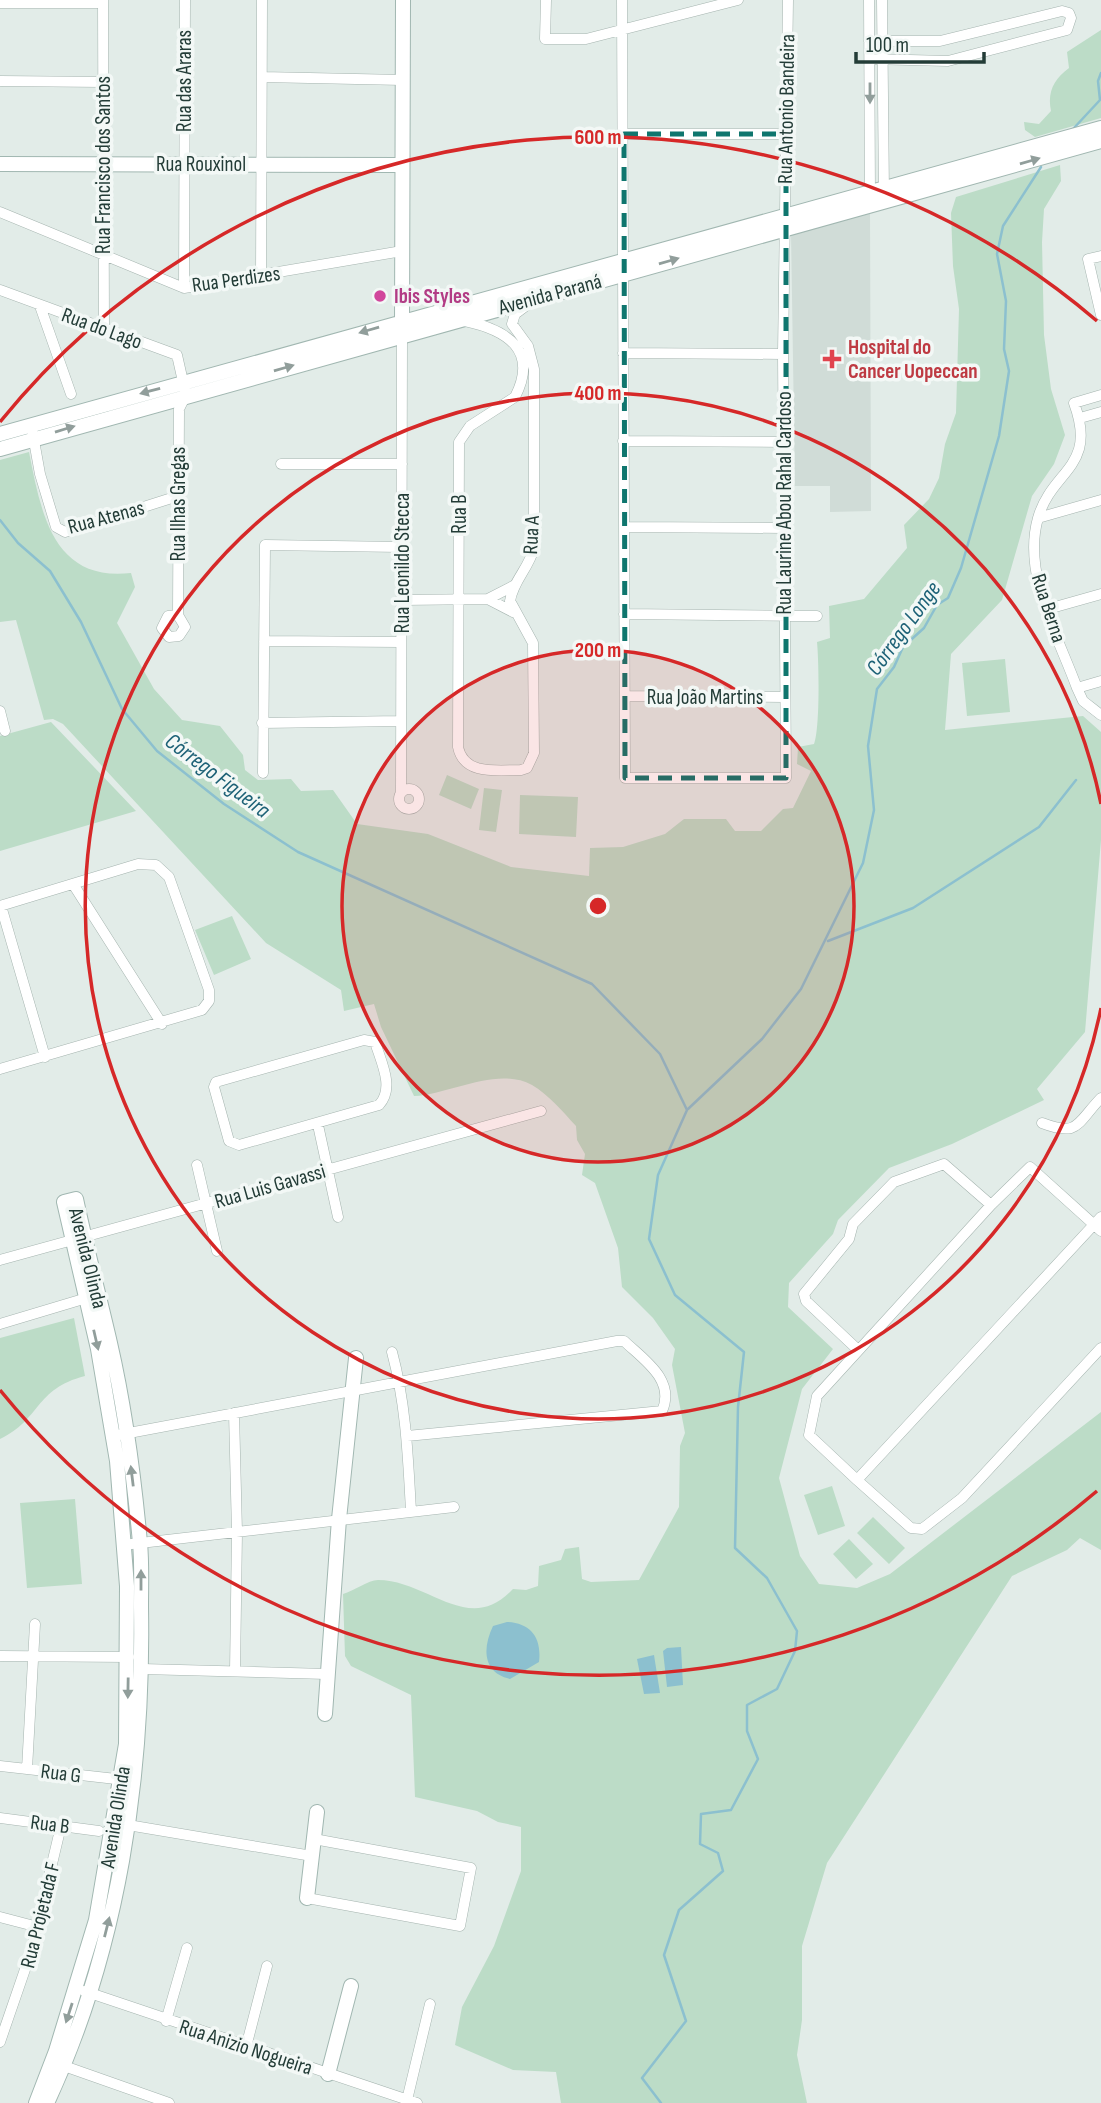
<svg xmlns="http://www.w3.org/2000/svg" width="1101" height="2103" viewBox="0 0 1101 2103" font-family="'Sofia Sans Condensed',sans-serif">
  <rect width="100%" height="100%" fill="#e2ece8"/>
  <path fill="#d0dcd7" d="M870,211L871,511L830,512V486H795L791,233Z"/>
  <path fill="#bcdcc7" d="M1101,30V118L1035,137L1025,130L1024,122L1039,124L1051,111C1047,92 1054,79 1069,68L1067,52Z
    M1060,165L1061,181L1044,209L1042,242L1044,335L1051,389L1065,435L1054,464L1032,496L1002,600L951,654L945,730L1083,716L1101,732V840L1085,1032L1037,1089L1044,1100L952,1144L889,1168L838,1220L833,1234L789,1283L788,1307L833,1349L802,1389L779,1478L800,1556L819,1584L857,1588L890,1574L1101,1412V1550L1080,1538L1067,1550L1012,1576L827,1863L802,1946V2020L797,2055L807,2103H561L556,2072L513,2070L455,2045L462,2007L494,1946L521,1871V1827L498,1822L477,1811L415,1797L411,1695L351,1666L345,1656L343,1594C354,1591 368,1580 378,1580C428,1580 469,1637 513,1589L526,1590L538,1586L539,1566L561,1560L565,1549L579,1547L582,1579L591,1582L639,1580L679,1507L680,1446L685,1433L672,1365L675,1349L653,1318L622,1287L618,1248L595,1183L582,1175L585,1154L577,1140L576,1126C563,1112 549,1095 532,1085C497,1066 451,1094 414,1096L381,1027L374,1004L344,1011L341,990L266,943L63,724L53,719L44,720L16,620L0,622V460L29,452C41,513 53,582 131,573L135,587L117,623L154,689L182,720L220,726L243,755L245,770L258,780L291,779L301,791L333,790L357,824L428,834L511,867L589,876L590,848L623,847L665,834L684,819H726L735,831H761L783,809L793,808L811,771L797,764L798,747L814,744C820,729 819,662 817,642L830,638L829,606L864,599L907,548L904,525L929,499L939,478L945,444L956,413L959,309L953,266L951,213L956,197Z
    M1005,659L1010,712L967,716L962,663Z
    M51,722L136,811L0,851V736Z
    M447,775L479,789L471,809L439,795Z
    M484,788L502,790L496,832L479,830Z
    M520,795L578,797L576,837L519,834Z
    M232,916L251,959L214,975L195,930Z
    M74,1318L85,1376C34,1389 41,1420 0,1439V1338Z
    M832,1486L845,1526L818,1535L804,1495Z
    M75,1499L82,1584L27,1588L20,1503Z
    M873,1517L905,1548L889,1564L857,1533Z
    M849,1539L873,1564L856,1579L833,1554Z"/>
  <path fill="#8cc0cf" d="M507,1622C531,1623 542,1638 539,1662L510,1679C483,1673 482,1649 493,1626Z
    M681,1647L683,1685L667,1687L663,1651L667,1648Z
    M654,1655L660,1693L644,1694L637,1659Z"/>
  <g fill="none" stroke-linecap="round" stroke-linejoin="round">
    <path stroke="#8cc0cf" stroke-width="2.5" d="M1073,129L1100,100L1098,81L1101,73
      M0,520L18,543L50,571L81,622L122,709L157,751L224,804L298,852L592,984L660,1054L687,1110L658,1175L649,1239L675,1295L744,1352L738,1407L735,1548L767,1578L797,1631L795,1651L777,1689L747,1705V1731L758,1759L731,1810L701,1814L700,1844L718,1853L723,1871L679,1910L664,1955L686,2021L642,2078L661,2103
      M828,941L913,908L1039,827L1076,780
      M688,1109L762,1039L801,989L863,863L874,810L868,746L877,689L894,667L903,647L924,628L937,605L948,598L961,568L999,436L1009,371L1004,349L1006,301L997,254L1003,226L1041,167"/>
    <defs>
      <path id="street" d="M103,0L104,330
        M546,0L545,39H586L738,0
        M622,0L625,778H786L783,354L788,0
        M869,0L870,195
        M882,0L884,194
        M0,3H103
        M869,41H940L1062,11L1069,13L1071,18L1067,30L948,61L870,59
        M262,77L403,80
        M0,81L103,82
        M624,134H786
        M0,212L184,288L402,251
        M1101,256L1088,259L1101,315
        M261,277L262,0
        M184,288L185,0
        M0,290L177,355L186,395L179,409L178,615L185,627L179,636L169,637L162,628L168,616L178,615
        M40,306L71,394
        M465,321C507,330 539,350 515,397L470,426L459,442L458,747C464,776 498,770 521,770L527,768L534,753L533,643L510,601C513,581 529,568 534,548V369L528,346L512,324L515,314L527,305
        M623,353L783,354
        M1101,395L1074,403C1098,468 1052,469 1038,518C1022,574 1058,636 1077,688L1083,701L1101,715
        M1080,418L1101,412
        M31,424L40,474L56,527L65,532L178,496
        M623,441L785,442
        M281,464H402
        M1038,518L1101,500
        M624,527L784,528
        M488,599L515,585
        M401,600L488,599L513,612
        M1048,609L1101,594
        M624,614L817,616
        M264,641L401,642
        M1077,688L1101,681
        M625,696L784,697
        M0,711L5,731
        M262,723L401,721
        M263,773L265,545L401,547
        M399 799a10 10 0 1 1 20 0a10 10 0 1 1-20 0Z
        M401,792L402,335
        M73,884L162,1024
        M0,906L138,864L156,865L169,877L209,990V1001L202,1010L0,1069
        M1,906L45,1057
        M364,1040L375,1042C381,1062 395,1088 379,1105L239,1145L229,1141L214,1087L216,1082Z
        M1042,1123C1079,1137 1076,1124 1101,1098
        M318,1125L338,1217
        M197,1165L217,1251
        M1101,1217L857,1480L911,1528L922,1529L962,1498L1101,1348
        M0,1260L541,1111
        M0,1324L90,1297
        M857,1349L806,1301L804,1294L849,1239L853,1224L894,1182L944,1164L991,1205
        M392,1352C406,1404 408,1457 411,1511
        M234,1413L237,1532L235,1671
        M113,1436L617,1341H624C643,1359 676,1380 662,1411L407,1436
        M857,1480L809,1435L817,1396L991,1205L1030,1167L1101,1231
        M123,1545L454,1507
        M0,1656L129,1657
        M142,1669L327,1674
        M0,1766L125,1780
        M27,1769L35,1624
        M0,1818L99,1831
        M128,1825L312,1856
        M307,1898L460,1926L471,1868L314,1839
        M0,1917L38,1927
        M84,1991L417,2103
        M166,2021L187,1948
        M0,2042L31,1952L61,1826
        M246,2047L267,1966
        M64,2066L169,2103
        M407,2100L430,2004"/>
      <path id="secondary" d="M0,164L402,165
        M402,328L403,0
        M0,434L1101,128
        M0,449L1101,141
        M325,1714L339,1519L356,1358
        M307,1898L317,1812
        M328,2074L351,1986
        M36,2103L56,2051L96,1920L126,1744L127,1586L117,1461L98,1349L64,1202L76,1199C86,1247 99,1295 110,1343C125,1408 134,1477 140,1543C142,1564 141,1585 141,1607C144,1775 119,1949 47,2103"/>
    </defs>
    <use href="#street" stroke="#a5b4af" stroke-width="11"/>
    <use href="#secondary" stroke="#a1b7b1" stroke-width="16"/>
    <use href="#street" stroke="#fff" stroke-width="10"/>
    <use href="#secondary" stroke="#fff" stroke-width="14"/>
  </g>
  <defs><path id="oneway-solid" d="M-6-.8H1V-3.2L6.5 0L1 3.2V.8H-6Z" transform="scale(1.75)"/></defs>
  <g fill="#919e9b">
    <use href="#oneway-solid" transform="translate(870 93) rotate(90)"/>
    <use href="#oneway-solid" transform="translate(1030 161) rotate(-16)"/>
    <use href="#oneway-solid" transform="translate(669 261) rotate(-16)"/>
    <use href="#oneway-solid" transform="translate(369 330) rotate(164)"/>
    <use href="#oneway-solid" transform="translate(284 368) rotate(-16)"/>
    <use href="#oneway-solid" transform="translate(150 391) rotate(165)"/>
    <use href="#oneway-solid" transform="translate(65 429) rotate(-17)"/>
    <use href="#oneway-solid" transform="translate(96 1340) rotate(77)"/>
    <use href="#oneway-solid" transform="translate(132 1476) rotate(-97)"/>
    <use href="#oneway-solid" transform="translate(141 1580) rotate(-90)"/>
    <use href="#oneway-solid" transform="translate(128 1688) rotate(91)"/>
    <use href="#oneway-solid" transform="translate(107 1927) rotate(-76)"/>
    <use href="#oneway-solid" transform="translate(69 2013) rotate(108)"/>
  </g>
  <path fill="none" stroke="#0f766e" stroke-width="5" stroke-dasharray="14 9" stroke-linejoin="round" d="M624,134H786V778H625Z"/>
  <circle cx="598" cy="906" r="256" fill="#d62828" fill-opacity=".12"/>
  <g fill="none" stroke="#d62828" stroke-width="3.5">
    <circle cx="598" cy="906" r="256"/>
    <path d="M1101 1008A513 513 0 1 1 1101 804"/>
    <path d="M1097 1491A769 769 0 0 1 0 1390M0 422A769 769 0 0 1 1097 321"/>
  </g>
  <circle fill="#d1479c" stroke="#f3f8f6" stroke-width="2.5" cx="380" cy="296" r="7"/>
  <path fill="#e0444e" stroke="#f3f8f6" stroke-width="2.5" d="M828.5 348.5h7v7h7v7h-7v7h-7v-7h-7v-7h7z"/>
  <g text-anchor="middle" stroke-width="7" stroke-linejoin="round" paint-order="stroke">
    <g font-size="21" fill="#233c37" stroke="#f3f8f6">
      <text transform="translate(184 81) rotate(-90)" y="7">Rua das Araras</text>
      <text transform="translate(786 109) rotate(-89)" y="7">Rua Antonio Bandeira</text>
      <text x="201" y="171">Rua Rouxinol</text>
      <text transform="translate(103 165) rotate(-90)" y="7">Rua Francisco dos Santos</text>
      <text transform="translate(236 279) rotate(-8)" y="7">Rua Perdizes</text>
      <text transform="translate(550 294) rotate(-15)" y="7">Avenida Paraná</text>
      <text transform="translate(102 328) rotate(20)" y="7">Rua do Lago</text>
      <text transform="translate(784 503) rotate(-90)" y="7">Rua Laurine Abou Rahal Cardoso</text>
      <text transform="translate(178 504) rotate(-90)" y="7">Rua Ilhas Gregas</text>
      <text transform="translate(459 514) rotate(-90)" y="7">Rua B</text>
      <text transform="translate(106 517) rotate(-15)" y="7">Rua Atenas</text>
      <text transform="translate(531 535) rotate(-87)" y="7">Rua A</text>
      <text transform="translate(402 563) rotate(-90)" y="7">Rua Leonildo Stecca</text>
      <text transform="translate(1049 608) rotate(72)" y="7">Rua Berna</text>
      <text x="705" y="704">Rua João Martins</text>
      <text transform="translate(270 1186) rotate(-16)" y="7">Rua Luis Gavassi</text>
      <text transform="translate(88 1258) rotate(76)" y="7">Avenida Olinda</text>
      <text transform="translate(61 1773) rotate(7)" y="7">Rua G</text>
      <text transform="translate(115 1817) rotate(-81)" y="7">Avenida Olinda</text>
      <text transform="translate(50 1824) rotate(7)" y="7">Rua B</text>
      <text transform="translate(40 1915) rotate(-76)" y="7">Rua Projetada F</text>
      <text transform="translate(246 2047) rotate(18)" y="7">Rua Anizio Nogueira</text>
    </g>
    <g font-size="21" font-weight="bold" fill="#b23c85" stroke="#f3f8f6" text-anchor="start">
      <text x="394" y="303">Ibis Styles</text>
    </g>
    <g font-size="21" font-weight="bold" fill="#be3a42" stroke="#f3f8f6" text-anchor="start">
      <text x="848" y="354">Hospital do<tspan x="848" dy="24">Cancer Uopeccan</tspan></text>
    </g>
    <g font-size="23" font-style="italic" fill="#1e6277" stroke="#f3f8f6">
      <text transform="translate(903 628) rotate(-54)" y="8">Córrego Longe</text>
      <text transform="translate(218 775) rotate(37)" y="8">Córrego Figueira</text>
    </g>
  </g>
  <circle cx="598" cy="906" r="10" fill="#d62828" stroke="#f3f8f6" stroke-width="3.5"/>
  <g font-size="21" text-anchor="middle" font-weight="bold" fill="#d62828" stroke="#f3f8f6" stroke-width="7" stroke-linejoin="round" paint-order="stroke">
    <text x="598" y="144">600 m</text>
    <text x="598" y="400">400 m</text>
    <text x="598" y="657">200 m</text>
  </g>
  <path d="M856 52v10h128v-10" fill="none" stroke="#233c37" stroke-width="3.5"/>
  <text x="866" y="52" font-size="21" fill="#233c37" stroke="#f3f8f6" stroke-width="5" paint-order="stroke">100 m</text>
</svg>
